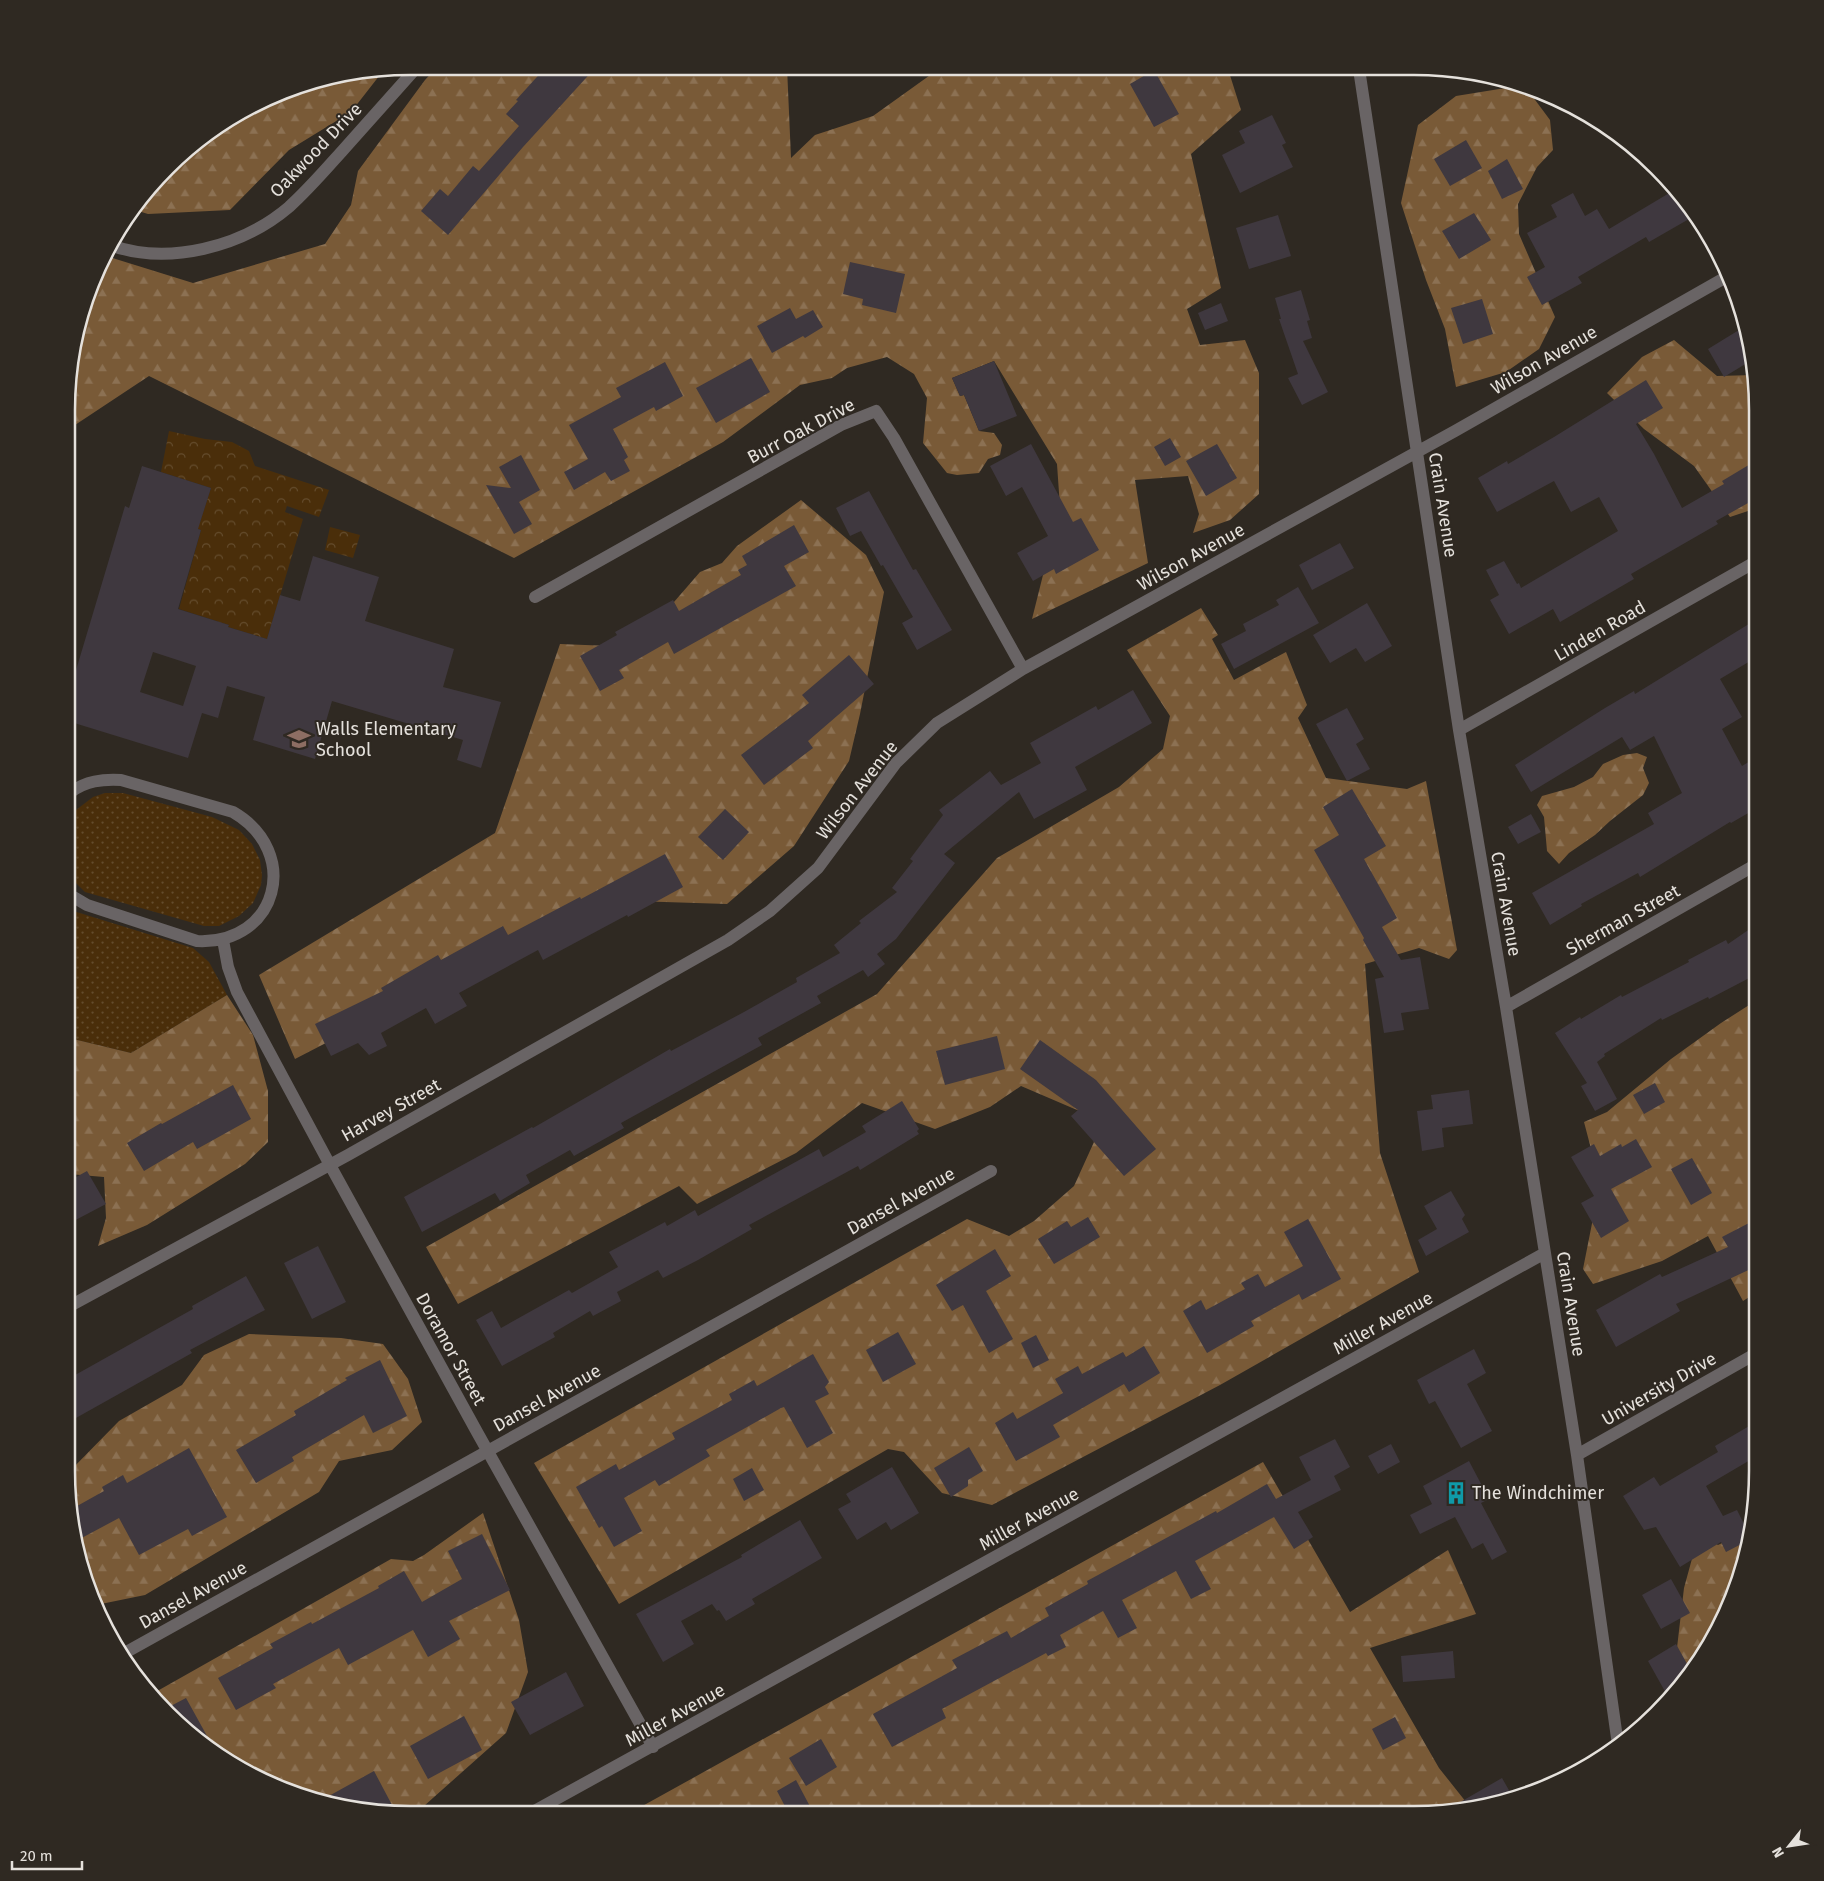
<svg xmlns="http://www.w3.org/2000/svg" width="1824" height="1881" viewBox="0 0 1824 1881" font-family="'Fira Sans',sans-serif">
  <defs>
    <pattern id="grass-dots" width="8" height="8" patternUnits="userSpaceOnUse" patternTransform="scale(1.25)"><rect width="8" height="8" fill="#4a2e0a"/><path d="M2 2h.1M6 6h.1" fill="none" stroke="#644c2d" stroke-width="1.8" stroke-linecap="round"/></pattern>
    <pattern id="forest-firs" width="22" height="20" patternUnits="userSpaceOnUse" patternTransform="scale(1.25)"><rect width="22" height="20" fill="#795a37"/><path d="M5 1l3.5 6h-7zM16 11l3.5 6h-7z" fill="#8c7153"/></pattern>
    <pattern id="park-crowns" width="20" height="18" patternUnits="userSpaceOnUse" patternTransform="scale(1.25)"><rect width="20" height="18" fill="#4a2e0a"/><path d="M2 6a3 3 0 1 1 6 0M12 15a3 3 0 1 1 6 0" fill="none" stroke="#644c2d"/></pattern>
  </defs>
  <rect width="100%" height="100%" fill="#2f2922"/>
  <path fill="#402c2e" d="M1728,276L1740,300L1744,322L1720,281Z"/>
  <path fill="url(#grass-dots)" d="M105,793H123L212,817L239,830L252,844L260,860L262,875L261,885L253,903L239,916L219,926H204L85,892L70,877V816L72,813L93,797Z
    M70,910L193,948L209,962L227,995L131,1053L69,1038Z"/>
  <path fill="url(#forest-firs)" d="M438,66L787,67L791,158L815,135L873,116L940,68L1228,69L1241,110L1191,154L1221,288L1187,309L1200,345L1245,340L1259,373V494L1230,520L1193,533L1199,514L1188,476L1135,480L1148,563L1032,619L1060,507L1057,464L994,361L952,378L960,396L964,395L979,431L994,433L1002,445L1000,455L988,459L979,473L957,475L947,473L923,443L927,398L914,374L887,357L847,368L832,378L800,385L723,442L514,558L149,376L72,427L73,343L106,256L193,283L325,244L351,205L358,171L425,80Z
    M383,71L351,112L289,150L230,210L148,214L135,210L184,151L238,112L299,85Z
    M1524,85L1550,120L1553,150L1537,167L1518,204L1519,234L1555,317L1539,349L1506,372L1456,387L1445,329L1426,280L1401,203L1418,125L1456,96Z
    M1674,340L1717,376L1755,375L1757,388V508L1730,517L1694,466L1644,429L1607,393L1642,357Z
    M801,500L866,555L884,592L860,714L849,761L794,846L727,904L602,900L295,1059L259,975L495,833L560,644L635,647L700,572L722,563L737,546Z
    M1201,608L1218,635L1212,639L1234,680L1286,652L1307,705L1298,718L1326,778L1407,789L1426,781L1457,950L1449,959L1419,948L1365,964L1380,1153L1419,1272L1220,1385L992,1505L942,1493L904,1452L888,1449L619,1604L534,1463L967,1219L1009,1236L1034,1221L1074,1186L1094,1142L1084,1113L1021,1086L990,1107L935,1129L862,1103L796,1153L697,1204L679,1186L458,1304L426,1247L877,994L997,858L1119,787L1163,749L1170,716L1127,650Z
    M1637,753L1647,757L1643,768L1649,783L1643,795L1610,821L1595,835L1569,853L1559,864L1547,851L1544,817L1537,805L1542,796L1574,787L1593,777L1603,764L1623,755Z
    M227,995L253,1035L268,1091V1142L245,1164L147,1225L98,1246L106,1218L104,1177L69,1174V1038L131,1053Z
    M1757,1000V1292L1743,1301L1708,1236L1662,1261L1593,1284L1583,1269L1600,1183L1584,1122L1607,1112L1671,1059L1721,1023Z
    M249,1334L341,1338L383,1344L408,1379L422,1422L392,1450L339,1461L319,1492L145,1595L96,1605L84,1581L67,1493V1474L119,1421L182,1385L204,1355Z
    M1263,1462L1350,1612L1448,1550L1476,1614L1370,1648L1439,1768L1470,1807L1436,1814H628Z
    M483,1513L519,1620L528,1672L506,1733L415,1814H388L321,1803L238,1769L183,1729L152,1694L391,1559L413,1561L424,1555Z
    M1752,1525L1746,1560L1712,1643L1671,1699L1684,1588L1699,1533L1718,1545C1731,1539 1742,1535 1752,1525Z"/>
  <path fill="url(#park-crowns)" d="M169,431L205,439L232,442L249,451L255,466L329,490L319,517L287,506L285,512L303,519L267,639L228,627L229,625L179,609L201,530L174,521L200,522L211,488L161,472Z
    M330,527L360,535L353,558L325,550Z"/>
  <path fill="#3f383f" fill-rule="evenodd" d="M546,67H596L523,147L448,235L421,211L440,189L448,196L473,166L479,171L519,126L506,114L518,101L516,100Z
    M1154,70L1179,114L1154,127L1130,84Z
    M1272,115L1286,143L1282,145L1293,167L1240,193L1222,155L1245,143L1239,131Z
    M1466,140L1482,168L1450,186L1434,159Z
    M1507,159L1523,189L1502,199L1488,171Z
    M1676,189L1696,215L1649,242L1646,237L1578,277L1582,283L1542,305L1527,277L1545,267L1527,233L1557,217L1551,205L1573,193L1585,216L1597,209L1609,229Z
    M1474,213L1491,240L1459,259L1442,231Z
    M1278,215L1291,256L1249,269L1236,228Z
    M850,262L905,274L896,313L862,305L863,299L843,294Z
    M1301,290L1310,320L1307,321L1312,338L1303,341L1328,392L1302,405L1288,378L1298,374L1279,319H1281L1275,298Z
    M1482,299L1493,334L1463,344L1451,308Z
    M1221,303L1228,321L1205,330L1198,313Z
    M790,308L796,319L813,310L823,327L805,338L803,336L772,353L757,326Z
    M1739,330L1749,346L1752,360L1724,377L1708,349Z
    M751,358L770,392L716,423L696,388Z
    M994,361L1017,416L979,431L964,395L960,396L952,378Z
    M665,362L683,396L656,411L654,407L613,429L628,457L624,460L630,471L611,481L605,472L574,490L564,472L588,459L569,425L621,397L616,388Z
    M1646,380L1663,408L1636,424L1654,454L1682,508L1724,484L1722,481L1757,460V498L1716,521L1718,524L1631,574L1634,579L1560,622L1553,609L1509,634L1490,600L1499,595L1486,570L1504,561L1517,584L1519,583L1521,588L1618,531L1599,497L1571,512L1554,481L1497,512L1478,478L1507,461L1508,464L1554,437Z
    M1170,438L1181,457L1165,466L1154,447Z
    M1031,444L1073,522L1081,518L1099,550L1056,574L1054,569L1033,581L1017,553L1048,536L1022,487L1006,496L990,466Z
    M1217,444L1237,478L1206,496L1186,461Z
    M521,455L540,490L519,502L532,524L514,534L486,485L511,488L499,467Z
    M142,466L211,488L198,529L201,530L178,609L229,625L228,627L267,639L280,595L300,601L313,556L379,577L365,621L454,649L443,687L501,702L481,768L457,760L463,740L332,701L315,759L253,740L265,697L227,686L218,718L202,713L188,758L71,722V687L125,506L129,508ZM153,652L196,666L183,706L140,692Z
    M869,491L913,570L916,569L952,630L917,650L902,623L913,617L883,565L881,566L861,531L850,536L836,508Z
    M794,525L809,552L784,566L796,586L674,654L668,642L619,670L624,678L600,691L580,656L617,635L615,632L673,600L679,611L741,575L738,570L747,565L742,556Z
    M1340,543L1354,568L1312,590L1299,565Z
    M1298,587L1319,623L1234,669L1221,644L1246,631L1243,624L1279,605L1276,600Z
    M1367,603L1392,646L1365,662L1356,648L1330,663L1313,635Z
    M1757,619V657L1720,679L1742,717L1722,729L1742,766L1757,757V808L1731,823L1730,822L1640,877L1638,873L1581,904L1582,906L1550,925L1532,893L1654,824L1648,813L1682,793L1654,736L1630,750L1622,737L1531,792L1515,765L1605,708L1634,691L1635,694Z
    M849,655L874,684L808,741L813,748L764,785L741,755L809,703L802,695Z
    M1133,690L1152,723L1075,767L1087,790L1034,819L1019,792L944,854L955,863L896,939L877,954L885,964L868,977L863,970L817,996L821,1003L758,1038L762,1045L621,1123L624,1128L574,1156L570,1150L526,1175L530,1183L500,1201L495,1193L422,1232L404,1197L532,1127L533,1128L670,1049L671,1051L744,1012L797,982L796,978L840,953L834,945L861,923L859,921L897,892L892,888L913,861L910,859L943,815L939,810L990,771L1001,785L1041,763L1030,743L1096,706L1098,710Z
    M1347,708L1364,739L1356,744L1370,769L1347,781L1316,724Z
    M1352,789L1386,846L1364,859L1397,918L1382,927L1401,960L1420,957L1429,1009L1401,1013L1404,1030L1384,1033L1375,979L1384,977L1363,940L1364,938L1345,904L1314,850L1339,835L1323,807Z
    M725,809L749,832L723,860L698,837Z
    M1531,814L1541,832L1518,844L1508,827Z
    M665,854L683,887L628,917L627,915L543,960L538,950L459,993L467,1006L435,1024L426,1008L381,1033L387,1046L369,1055L358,1043L331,1056L315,1024L383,991L381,988L438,955L441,960L503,926L508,935L580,897L581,899Z
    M1757,924V974L1709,999L1708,997L1662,1020L1661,1018L1604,1054L1605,1056L1597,1062L1617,1099L1595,1111L1581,1086L1587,1083L1555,1033L1580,1017L1581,1019L1621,995L1622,997L1689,962L1688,960L1726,940L1728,944Z
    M997,1036L1005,1069L945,1085L936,1051Z
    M1040,1040L1096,1080L1156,1149L1124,1176L1071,1116L1078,1110L1020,1069Z
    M1655,1083L1665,1102L1644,1114L1633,1095Z
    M233,1085L251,1119L197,1149L193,1142L144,1171L127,1143L161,1123L162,1124Z
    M1469,1090L1473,1124L1442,1128L1444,1147L1422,1151L1417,1111L1433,1109L1431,1095Z
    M902,1101L919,1129L917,1131L919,1134L860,1170L858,1166L749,1225L752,1229L698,1260L663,1278L658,1270L617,1292L621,1301L593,1316L590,1311L553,1333L555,1337L502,1366L476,1320L492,1311L501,1328L569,1290L572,1293L618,1267L609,1252L665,1222L667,1226L695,1210L698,1216L819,1149L823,1157L866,1132L862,1126Z
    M1636,1139L1652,1167L1611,1189L1629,1221L1601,1238L1581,1203L1594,1196L1571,1157L1594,1144L1600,1156L1621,1144L1622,1147Z
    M1692,1158L1712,1193L1691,1205L1671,1169Z
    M87,1171L106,1204L68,1224L69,1181Z
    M1451,1191L1465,1215L1462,1219L1469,1232L1426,1256L1418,1240L1437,1229L1424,1206Z
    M1088,1217L1100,1237L1054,1264L1038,1239L1067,1221L1071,1227Z
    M1308,1219L1341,1279L1302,1300L1299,1294L1251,1321L1254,1326L1207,1353L1183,1311L1201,1300L1206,1310L1245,1289L1241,1283L1258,1274L1265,1287L1303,1266L1284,1232Z
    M1749,1223L1757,1237V1266L1676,1304L1680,1311L1616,1347L1596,1310L1660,1274L1662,1277L1728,1247L1722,1237Z
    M318,1246L346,1302L312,1319L284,1263Z
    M995,1249L1011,1276L986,1291L1013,1339L989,1353L963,1305L952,1311L936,1285Z
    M246,1276L265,1310L190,1350L192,1353L67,1423L68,1379L193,1309L192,1306Z
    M898,1332L916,1364L883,1382L866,1350Z
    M1036,1335L1049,1360L1033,1368L1021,1343Z
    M1144,1346L1160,1373L1129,1392L1124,1384L1053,1425L1060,1437L1016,1461L995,1423L1013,1412L1017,1419L1063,1393L1055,1379L1078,1366L1082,1374L1123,1352L1126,1357Z
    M1474,1349L1486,1373L1467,1384L1492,1431L1461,1448L1435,1401L1429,1404L1417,1380Z
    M813,1354L829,1382L825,1387L829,1394L815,1401L833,1433L807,1448L784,1407L781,1408L706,1450L710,1456L659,1486L655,1480L624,1498L642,1531L614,1547L602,1526L599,1528L576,1487L616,1464L619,1470L675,1439L672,1433L732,1400L729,1394L754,1380L757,1386Z
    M380,1360L407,1416L373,1433L364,1415L292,1457L294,1461L256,1483L236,1450L296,1415L294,1411L347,1380L345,1378Z
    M1751,1425L1757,1435V1456L1706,1486L1723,1516L1737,1510L1750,1536L1749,1540L1726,1552L1721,1542L1680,1567L1656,1527L1644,1530L1623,1496L1654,1477L1660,1486L1718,1452L1715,1446Z
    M1335,1439L1350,1467L1334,1476L1341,1490L1298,1512L1313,1537L1294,1549L1274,1517L1195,1561L1211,1589L1191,1599L1176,1571L1122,1600L1137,1628L1118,1638L1103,1611L1060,1635L1066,1647L1048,1656L1046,1653L942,1709L946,1718L892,1747L873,1714L957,1668L952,1660L1007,1631L1011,1638L1049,1616L1045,1608L1088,1584L1087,1581L1216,1511L1217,1513L1267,1484L1276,1499L1311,1480L1299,1457Z
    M1391,1444L1400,1462L1378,1474L1368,1456Z
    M969,1447L983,1471L968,1480V1486L951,1497L934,1468Z
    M189,1448L227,1517L192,1536L188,1529L139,1555L119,1518L76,1541L70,1510L104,1491L102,1487L123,1475L127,1483Z
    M1469,1461L1489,1499L1481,1503L1507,1552L1492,1560L1483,1543L1472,1549L1455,1517L1420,1534L1410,1515L1432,1504L1423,1486Z
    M892,1467L919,1513L891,1530L886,1522L857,1540L838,1509L851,1502L846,1494Z
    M752,1468L764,1490L744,1501L733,1479Z
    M800,1520L822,1558L752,1599L755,1604L726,1621L719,1610L717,1611L712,1604L681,1621L694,1644L663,1662L636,1614L742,1557L741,1555Z
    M482,1534L510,1590L449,1621L460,1639L428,1657L413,1630L348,1665L339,1648L273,1684L276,1688L236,1710L218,1678L273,1648L270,1644L311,1622L312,1624L379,1588L378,1586L404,1571L422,1602L462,1579L448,1551Z
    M1671,1579L1690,1613L1661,1629L1642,1595Z
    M1676,1644L1691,1671L1680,1688L1667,1695L1648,1661Z
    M1453,1651L1455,1678L1403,1682L1401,1656Z
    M566,1672L584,1706L530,1735L511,1702Z
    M186,1698L217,1754L183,1729L165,1709Z
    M464,1716L482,1750L428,1779L410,1746Z
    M1395,1717L1406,1738L1383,1750L1372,1729Z
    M821,1739L837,1767L806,1786L789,1758Z
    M374,1771L392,1805L378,1812L318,1802Z
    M1502,1778L1514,1799L1451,1811L1450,1808Z
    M796,1780L814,1814H789L777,1791Z"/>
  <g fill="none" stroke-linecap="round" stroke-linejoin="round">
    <path stroke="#696465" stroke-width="12" d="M1359,69L1459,730L1506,1007L1577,1455L1618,1745
      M110,245C168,266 242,247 289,207C309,189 326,169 344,149C369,121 393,94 418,66
      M535,597L841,425L876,411L894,438L1023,669
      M1459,730L1757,561
      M70,895L87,905L197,941C278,945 302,852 233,812L121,780C102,779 86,781 71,792
      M223,940L228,967L237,992L330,1165L477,1432L653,1747
      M1506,1007L1757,864
      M68,1307L348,1155L728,940L770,911L818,868L896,763L937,723L1023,669L1455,431L1728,276
      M1577,1455L1757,1353
      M121,1655L991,1171
      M529,1814L1545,1253"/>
  </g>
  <defs>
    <symbol id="school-bare" viewBox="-9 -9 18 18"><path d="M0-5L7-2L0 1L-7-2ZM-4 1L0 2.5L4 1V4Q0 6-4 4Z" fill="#8d6e63" stroke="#2f2922" stroke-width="2.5" paint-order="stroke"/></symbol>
    <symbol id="building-bare" viewBox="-9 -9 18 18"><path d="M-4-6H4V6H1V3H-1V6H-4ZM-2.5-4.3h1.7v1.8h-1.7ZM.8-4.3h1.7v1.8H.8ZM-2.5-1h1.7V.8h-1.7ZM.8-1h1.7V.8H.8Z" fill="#0f9aa8" stroke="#2f2922" stroke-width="2.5" paint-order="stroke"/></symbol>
  </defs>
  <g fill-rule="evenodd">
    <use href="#school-bare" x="283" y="723" width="32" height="32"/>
    <use href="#building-bare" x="1440" y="1477" width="32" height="32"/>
  </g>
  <g text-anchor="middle" stroke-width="4" stroke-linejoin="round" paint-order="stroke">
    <g font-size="18" fill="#e5e1dc" stroke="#2f2922">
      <text transform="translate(316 150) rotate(-46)" y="6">Oakwood Drive</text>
      <text transform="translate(1544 360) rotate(-30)" y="6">Wilson Avenue</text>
      <text transform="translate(801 431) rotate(-28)" y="6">Burr Oak Drive</text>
      <text transform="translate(1443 505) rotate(81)" y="6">Crain Avenue</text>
      <text transform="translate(1191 557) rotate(-29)" y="6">Wilson Avenue</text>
      <text transform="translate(1600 631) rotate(-30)" y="6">Linden Road</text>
      <text transform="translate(857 790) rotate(-52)" y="6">Wilson Avenue</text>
      <text transform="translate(1506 904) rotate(80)" y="6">Crain Avenue</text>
      <text transform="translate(1623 920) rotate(-29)" y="6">Sherman Street</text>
      <text transform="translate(391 1110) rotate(-29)" y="6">Harvey Street</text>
      <text transform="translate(901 1201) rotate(-29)" y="6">Dansel Avenue</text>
      <text transform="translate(1571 1304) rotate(81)" y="6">Crain Avenue</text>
      <text transform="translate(1383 1323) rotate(-29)" y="6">Miller Avenue</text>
      <text transform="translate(451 1349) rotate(61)" y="6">Doramor Street</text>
      <text transform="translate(1659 1389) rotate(-30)" y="6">University Drive</text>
      <text transform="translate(547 1398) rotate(-29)" y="6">Dansel Avenue</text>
      <text transform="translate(1029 1519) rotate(-29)" y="6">Miller Avenue</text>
      <text transform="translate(193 1595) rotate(-29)" y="6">Dansel Avenue</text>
      <text transform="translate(675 1715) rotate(-29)" y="6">Miller Avenue</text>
    </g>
    <g font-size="18" fill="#e5e1dc" stroke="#2f2922" text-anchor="start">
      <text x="316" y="735">Walls Elementary<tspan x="316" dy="21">School</tspan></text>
      <text x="1472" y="1499">The Windchimer</text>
    </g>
  </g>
  <path d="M0 0H1824V1881H0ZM410 75H1414A335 335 0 0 1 1749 410V1471A335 335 0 0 1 1414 1806H410A335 335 0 0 1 75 1471V410A335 335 0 0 1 410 75Z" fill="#2f2922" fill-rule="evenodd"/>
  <path fill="none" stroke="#e5e1dc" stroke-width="2.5" d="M410 75H1414A335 335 0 0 1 1749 410V1471A335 335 0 0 1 1414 1806H410A335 335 0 0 1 75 1471V410A335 335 0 0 1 410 75Z"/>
  <g transform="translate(1789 1846) rotate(240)" stroke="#2f2922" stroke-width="4" paint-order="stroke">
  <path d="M0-4L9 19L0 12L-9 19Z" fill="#e5e1dc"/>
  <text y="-8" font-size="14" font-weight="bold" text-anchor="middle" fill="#e5e1dc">N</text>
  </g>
  <path d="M12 1861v8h70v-8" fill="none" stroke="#e5e1dc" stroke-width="2.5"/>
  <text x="20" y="1861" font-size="15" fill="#e5e1dc" stroke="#2f2922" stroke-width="4" paint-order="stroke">20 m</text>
</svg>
